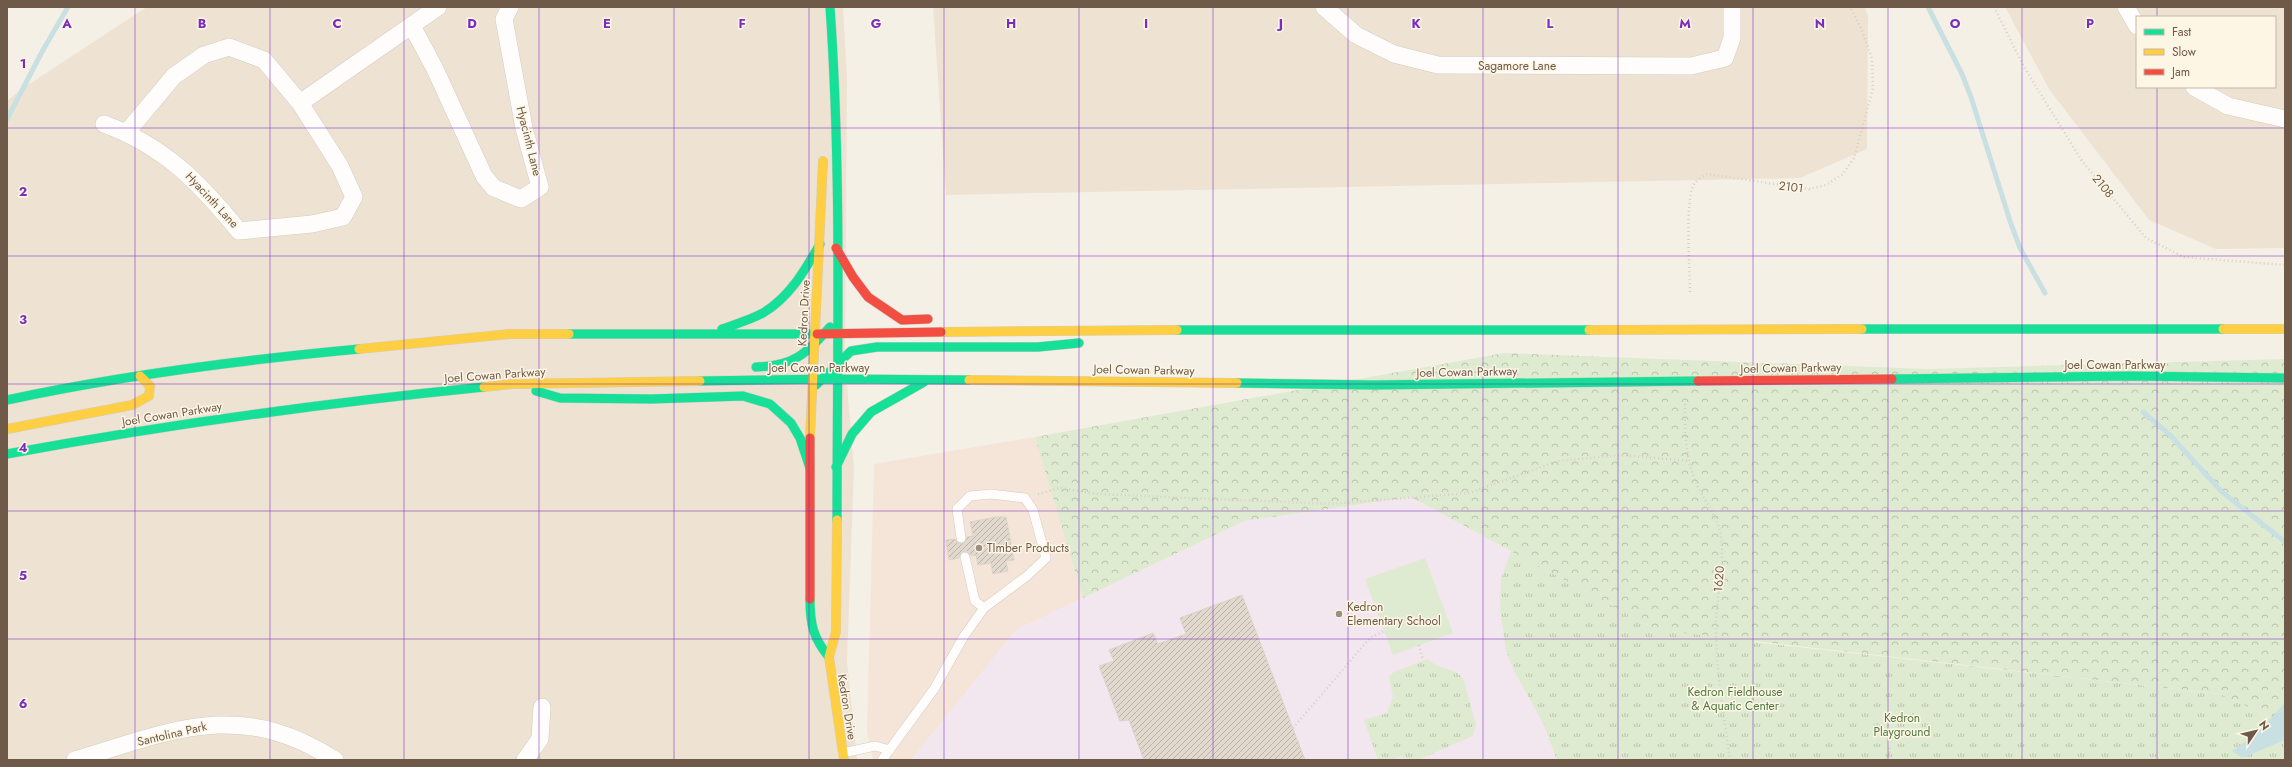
<svg xmlns="http://www.w3.org/2000/svg" width="2292" height="767" viewBox="0 0 2292 767" font-family="Jost,sans-serif">
  <defs>
    <pattern id="grass-tufts" width="24" height="20" patternUnits="userSpaceOnUse"><rect width="24" height="20" fill="#dfebd1"/><path d="M3 7l-1-3M5 7V3M7 7l1-3M15 17l-1-3M17 17v-4M19 17l1-3" fill="none" stroke="#b9c1ac"/></pattern>
    <pattern id="forest-crowns" width="20" height="18" patternUnits="userSpaceOnUse"><rect width="20" height="18" fill="#dfebd1"/><path d="M2 6a3 3 0 1 1 6 0M12 15a3 3 0 1 1 6 0" fill="none" stroke="#b9c1ac"/></pattern>
    <pattern id="building-hatch" width="6" height="6" patternUnits="userSpaceOnUse"><rect width="6" height="6" fill="#e1d8ce"/><path d="M-1 1l2-2M0 6l6-6M5 7l2-2" fill="none" stroke="#bbb2a9"/></pattern>
  </defs>
  <rect width="100%" height="100%" fill="#f5f0e6"/>
  <path fill="#eee3d3" fill-rule="evenodd" d="M147,7H843L847,77L845,361L854,469L847,661L857,760H7V101L23,88Z
    M933,7H1865L1868,16L1867,149L1800,178L946,195Z
    M2005,7H2285V248L2216,249L2149,220L2049,89ZM2137,17H2275V87H2137Z"/>
  <path fill="#f5e5d9" d="M1035,437L1080,573L1083,598L1016,630L911,760H873L867,732L874,464Z"/>
  <path fill="#f2e6ef" d="M1411,497L1657,630L1687,760H911L1016,630L1244,521Z"/>
  <path fill="url(#grass-tufts)" d="M1511,551L1657,630L1749,637L1754,642L2220,694L2285,724V760H1557L1543,723L1514,671L1506,651L1500,609L1501,579Z
    M1427,659L1436,665L1456,672L1463,678L1476,724L1473,736L1418,760H1409L1401,756L1392,760H1378L1364,720L1387,713L1393,697L1389,677L1392,673Z"/>
  <path fill="url(#forest-crowns)" d="M1504,353L1928,369L2285,359V724L2220,694L1657,630L1411,497L1244,521L1083,598L1035,437Z"/>
  <path fill="#dfebd1" d="M1425,558L1453,633L1393,655L1365,579Z"/>
  <path fill="#c9e0e3" d="M2285,703V740L2242,758L2232,751L2255,735Z"/>
  <g fill="none" stroke-linecap="round" stroke-linejoin="round">
    <path stroke="#c9e0e3" stroke-width="5" d="M1928,7L1962,74L1971,97L2011,224L2020,248L2045,293
      M7,119L43,50L68,7
      M2143,412L2169,434L2221,491L2285,542"/>
  </g>
  <path fill="url(#building-hatch)" stroke="#ddd3c9" d="M996,517H1006L1014,560L1006,561L1008,571L993,574L991,563L978,565L976,555L971,556L966,551L961,552L959,558L949,560L946,540L955,539L958,543H964L967,537L973,536L970,522Z
    M1242,595L1305,760H1144L1129,720L1120,721L1099,666L1114,661L1109,650L1153,633L1158,644L1186,634L1180,618Z"/>
  <g fill="none" stroke-linecap="round" stroke-linejoin="round">
    <defs>
      <path id="lane" d="M965,557L975,601L984,608
        M843,753L875,746L890,750
        M882,760L934,689L964,636L984,608L1027,576L1046,558L1033,510L1025,498L991,494L970,496L957,509L961,538"/>
      <path id="street" d="M1324,7L1356,35L1394,54L1438,65L1691,66L1725,58L1732,38V7
        M2126,7L2137,26
        M412,26L435,69L484,176L494,188L521,199L540,187L524,128L504,19L510,7
        M2194,87L2228,106L2285,119
        M300,103L438,7
        M104,124C164,146 199,182 239,231L312,224L343,217L354,197L340,166L300,103L264,60L229,47L204,55L174,76L127,132
        M75,760C173,730 241,699 335,760
        M525,760L540,739L542,707"/>
      <path id="fast" d="M830,7C842,178 837,349 837,520
        M722,329C736,324 750,320 763,313C790,297 805,270 820,244
        M1862,329H2223
        M1177,330H1589
        M569,334H817
        M756,367C794,366 806,354 830,327
        M1892,379L2131,376L2285,378
        M700,381L835,379L969,380
        M1237,383L1374,385L1698,381
        M816,385L851,351L877,347H1038L1079,343
        M536,391L560,398L651,399L743,396L770,404L791,423L800,438L810,468
        M7,400C123,375 241,360 359,349
        M7,454C165,425 324,403 484,387
        M836,467L852,434L871,412L924,382
        M810,599C810,624 813,638 829,657"/>
      <path id="slow" d="M2223,329H2285
        M1589,330L1862,329
        M941,332L1177,330
        M359,349L509,334H569
        M969,380L1237,383
        M484,387L512,384L700,381
        M7,429L132,405L149,396L150,386L140,376
        M810,438L823,161
        M837,520L836,632L829,657L844,760"/>
      <path id="jam" d="M836,248L853,277L868,297L902,320L928,319
        M817,334L941,332
        M1698,381L1892,379
        M810,599V438"/>
    </defs>
    <use href="#lane" stroke="#d3cbc2" stroke-width="10"/>
    <use href="#street" stroke="#d3cbc2" stroke-width="18"/>
    <use href="#fast" stroke="#d4ccc3" stroke-width="10"/>
    <use href="#slow" stroke="#d4ccc3" stroke-width="10"/>
    <use href="#jam" stroke="#d4ccc3" stroke-width="10"/>
    <path stroke="#d6cfc9" stroke-width="2.5" stroke-dasharray="1 3" stroke-linecap="butt" d="M1994,7L2024,67L2082,161L2146,238L2184,257L2285,265
      M1690,292C1690,269 1685,205 1693,186C1695,181 1702,177 1707,174L1809,189L1826,185L1843,174L1854,158L1873,88L1872,59L1862,30L1850,7
      M1685,404C1684,430 1686,462 1697,485C1705,502 1718,516 1721,537C1725,566 1716,598 1716,627C1716,672 1724,716 1730,760
      M1038,494L1060,488L1097,494L1330,504L1469,493L1558,461L1621,455L1690,461
      M1419,645L1423,660
      M1293,728L1370,638L1384,631
      M1886,760L1890,751L1889,745"/>
    <use href="#lane" stroke="#fefdfb" stroke-width="9"/>
    <use href="#street" stroke="#fefdfb" stroke-width="17"/>
    <use href="#fast" stroke="#16e098" stroke-width="9"/>
    <use href="#slow" stroke="#ffcf43" stroke-width="9"/>
    <use href="#jam" stroke="#f24e42" stroke-width="9"/>
  </g>
  <path fill="none" stroke="#7b2cbf" stroke-width="1" stroke-opacity="0.55" d="M135,7V760M270,7V760M404,7V760M539,7V760M674,7V760M809,7V760M944,7V760M1079,7V760M1213,7V760M1348,7V760M1483,7V760M1618,7V760M1753,7V760M1888,7V760M2022,7V760M2157,7V17M2157,87V760M7,128H2285M7,256H2285M7,384H2285M7,511H2285M7,639H2285"/>
  <g fill="#9e8e80" stroke="#fef6e5" stroke-width="1.5">
    <circle cx="979" cy="548" r="4"/>
    <circle cx="1339" cy="614" r="4"/>
  </g>
  <g text-anchor="middle" stroke-width="3" stroke-linejoin="round" paint-order="stroke">
    <g font-size="12" fill="#6f5949" stroke="#fef6e5">
      <text x="1517" y="70">Sagamore Lane</text>
      <text transform="translate(529 141) rotate(76)" y="4">Hyacinth Lane</text>
      <text transform="translate(2103 186) rotate(51)" y="4">2108</text>
      <text transform="translate(1791 187) rotate(7)" y="4">2101</text>
      <text transform="translate(212 200) rotate(47)" y="4">Hyacinth Lane</text>
      <text transform="translate(804 313) rotate(-87)" y="4">Kedron Drive</text>
      <text x="2115" y="369">Joel Cowan Parkway</text>
      <text x="819" y="372">Joel Cowan Parkway</text>
      <text transform="translate(1791 368) rotate(-1)" y="4">Joel Cowan Parkway</text>
      <text transform="translate(1144 370) rotate(1)" y="4">Joel Cowan Parkway</text>
      <text transform="translate(1467 372) rotate(-1)" y="4">Joel Cowan Parkway</text>
      <text transform="translate(495 375) rotate(-4)" y="4">Joel Cowan Parkway</text>
      <text transform="translate(172 414) rotate(-9)" y="4">Joel Cowan Parkway</text>
      <text transform="translate(1719 579) rotate(-86)" y="4">1620</text>
      <text transform="translate(847 707) rotate(81)" y="4">Kedron Drive</text>
      <text transform="translate(172 734) rotate(-13)" y="4">Santolina Park</text>
    </g>
    <g font-size="12" fill="#6f5949" stroke="#fef6e5" text-anchor="start">
      <text x="987" y="552">TImber Products</text>
      <text x="1347" y="611">Kedron<tspan x="1347" dy="14">Elementary School</tspan></text>
    </g>
    <g font-size="12" fill="#517a44" stroke="#fef6e5">
      <text x="1735" y="696">Kedron Fieldhouse<tspan x="1735" dy="14">&amp; Aquatic Center</tspan></text>
      <text x="1902" y="722">Kedron<tspan x="1902" dy="14">Playground</tspan></text>
    </g>
  </g>
  <g font-size="13" text-anchor="middle" font-weight="bold" fill="#7b2cbf" stroke="#fef6e5" stroke-width="3" stroke-linejoin="round" paint-order="stroke">
    <text x="67" y="28">A</text>
    <text x="202" y="28">B</text>
    <text x="337" y="28">C</text>
    <text x="472" y="28">D</text>
    <text x="607" y="28">E</text>
    <text x="742" y="28">F</text>
    <text x="876" y="28">G</text>
    <text x="1011" y="28">H</text>
    <text x="1146" y="28">I</text>
    <text x="1281" y="28">J</text>
    <text x="1416" y="28">K</text>
    <text x="1550" y="28">L</text>
    <text x="1685" y="28">M</text>
    <text x="1820" y="28">N</text>
    <text x="1955" y="28">O</text>
    <text x="2090" y="28">P</text>
    <text x="23" y="68">1</text>
    <text x="23" y="196">2</text>
    <text x="23" y="324">3</text>
    <text x="23" y="452">4</text>
    <text x="23" y="580">5</text>
    <text x="23" y="708">6</text>
  </g>
  <rect width="2292" height="767" fill="none" stroke="#6f5949" stroke-width="16"/>
  <rect x="2136" y="16" width="140" height="72" fill="#fef6e5" stroke="#c5b7a7"/>
  <rect x="2144" y="29" width="20" height="6" fill="#16e098" stroke="#c5b7a7"/>
  <text x="2172" y="36" font-size="12" fill="#6f5949">Fast</text>
  <rect x="2144" y="49" width="20" height="6" fill="#ffcf43" stroke="#c5b7a7"/>
  <text x="2172" y="56" font-size="12" fill="#6f5949">Slow</text>
  <rect x="2144" y="69" width="20" height="6" fill="#f24e42" stroke="#c5b7a7"/>
  <text x="2172" y="76" font-size="12" fill="#6f5949">Jam</text>
  <g transform="translate(2256 731) rotate(55)" stroke="#fef6e5" stroke-width="3" paint-order="stroke">
  <path d="M0-3L7 15L0 10L-7 15Z" fill="#6f5949"/>
  <text y="-6" font-size="11" font-weight="bold" text-anchor="middle" fill="#6f5949">N</text>
  </g>
</svg>
